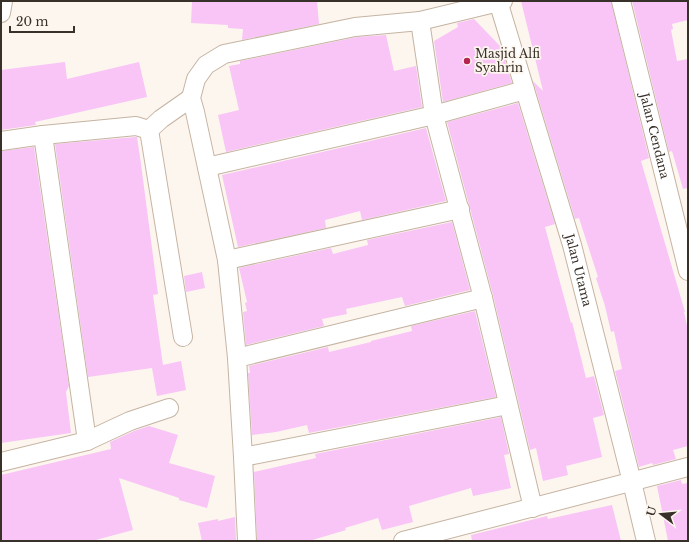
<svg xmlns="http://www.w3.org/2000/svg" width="689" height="542" viewBox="0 0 689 542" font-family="'Libre Baskerville',serif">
  <rect width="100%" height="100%" fill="#fdf6ef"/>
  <path fill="#f8c5f6" d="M192,1H317L319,24L242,40L243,29L228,28V25L191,23Z
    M521,1H611L649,158L641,161L685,312H684L688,330V446L673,450L676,459L653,465L652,463L639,467L615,371L622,369L614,331L611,332L605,306L596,278L598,277L579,218L575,219L533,81L543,91Z
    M632,1H688V20L672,24L673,29L671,30L677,61L688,59V188L683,189L672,151L669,152Z
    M474,19L501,47L512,83L443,102L434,41L458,27L457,23Z
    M386,35L394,71L416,66L422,107L226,152L218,115L239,110L229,66L240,64V61L357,37Z
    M65,62L67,79L139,62L147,97L35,122L36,125L1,130V70Z
    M518,103L555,224L545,227L571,323L572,322L586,378L594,376L604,415L593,418L602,457L566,466L568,475L543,481L536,448L530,450L493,295L447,122Z
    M426,128L446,201L362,220L360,211L325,220L326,228L238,247L222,175Z
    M135,137H137L141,164L158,294L153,295L163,365L181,361L186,390L157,396L152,368L88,377L55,144Z
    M34,147L69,386L66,392L71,433L1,443V151Z
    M452,222L470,290L405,306L402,297L346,309L347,314L322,319L324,326L246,345L243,312L247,311L245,303L247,302L239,268L331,248L333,254L368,245L367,240Z
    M202,272L205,288L186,292L184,276Z
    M475,311L496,397L309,433L307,425L276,432L252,435L248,373H250L249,366L328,347L329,352L371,342V341L412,331L411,326Z
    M501,417L509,454L504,455L511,488L473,496L471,488L409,506L413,522L382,530L378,518L345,528L346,530L309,541H257L254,472L316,458L315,454Z
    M149,426L178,435L169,463L215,476L207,508L179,500V498L119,478L133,530L92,541H1V475L111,449L110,442L134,431Z
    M681,480L682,484L688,483V541H668L657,486Z
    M612,505L621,541H472L471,535L547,516L548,519Z
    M235,517L236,541H202L198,523L218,519V521Z"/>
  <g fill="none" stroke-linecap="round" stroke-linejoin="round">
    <defs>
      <g id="street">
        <path id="s1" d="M498,1L572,245L632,482L646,541"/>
        <path id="s2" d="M621,1L688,271"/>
        <path d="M1,13L3,1"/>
        <path d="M420,21L434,115L483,298L533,508"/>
        <path d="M149,130L161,119L191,98"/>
        <path d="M43,135L87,441"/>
        <path d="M1,141L43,135L136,126L149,130L183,337"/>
        <path d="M207,167L434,115L525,90"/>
        <path d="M227,260L460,209"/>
        <path d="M237,358L483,298"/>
        <path d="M243,457L508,405"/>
        <path d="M1,462L87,441L130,421L169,408"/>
        <path d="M247,541L243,457L237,358L227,260L195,112L191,98L196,79L206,65L224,54L355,27L420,21L503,1"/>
        <path d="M403,541L688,467"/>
      </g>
    </defs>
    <use href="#street" stroke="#c5b4a3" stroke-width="20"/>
    <use href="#street" stroke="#fff" stroke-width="18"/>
  </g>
  <circle fill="#b52450" stroke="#fdf6ef" stroke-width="1.5" cx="467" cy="61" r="4"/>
  <g text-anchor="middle" stroke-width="3.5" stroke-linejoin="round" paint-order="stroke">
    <g font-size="12" fill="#38312a" stroke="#fdf6ef" text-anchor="start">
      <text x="475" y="58">Masjid Alfi<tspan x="475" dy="14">Syahrin</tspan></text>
    </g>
    <g font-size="12" fill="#38312a" stroke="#fdf6ef">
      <text dy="4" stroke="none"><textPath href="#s2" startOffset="139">Jalan Cendana</textPath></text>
      <text dy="4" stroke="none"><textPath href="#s1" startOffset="281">Jalan Utama</textPath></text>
    </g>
  </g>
  <rect width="689" height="542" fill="none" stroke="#38312a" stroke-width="4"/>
  <g transform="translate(661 514) rotate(286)" stroke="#fdf6ef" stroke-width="3" paint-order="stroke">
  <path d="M0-3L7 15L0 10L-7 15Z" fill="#38312a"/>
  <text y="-6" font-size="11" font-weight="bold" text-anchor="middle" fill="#38312a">U</text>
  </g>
  <path d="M10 26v6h64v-6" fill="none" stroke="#38312a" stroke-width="2"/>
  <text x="16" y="26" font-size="12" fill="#38312a" stroke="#fdf6ef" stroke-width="3" paint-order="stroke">20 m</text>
</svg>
